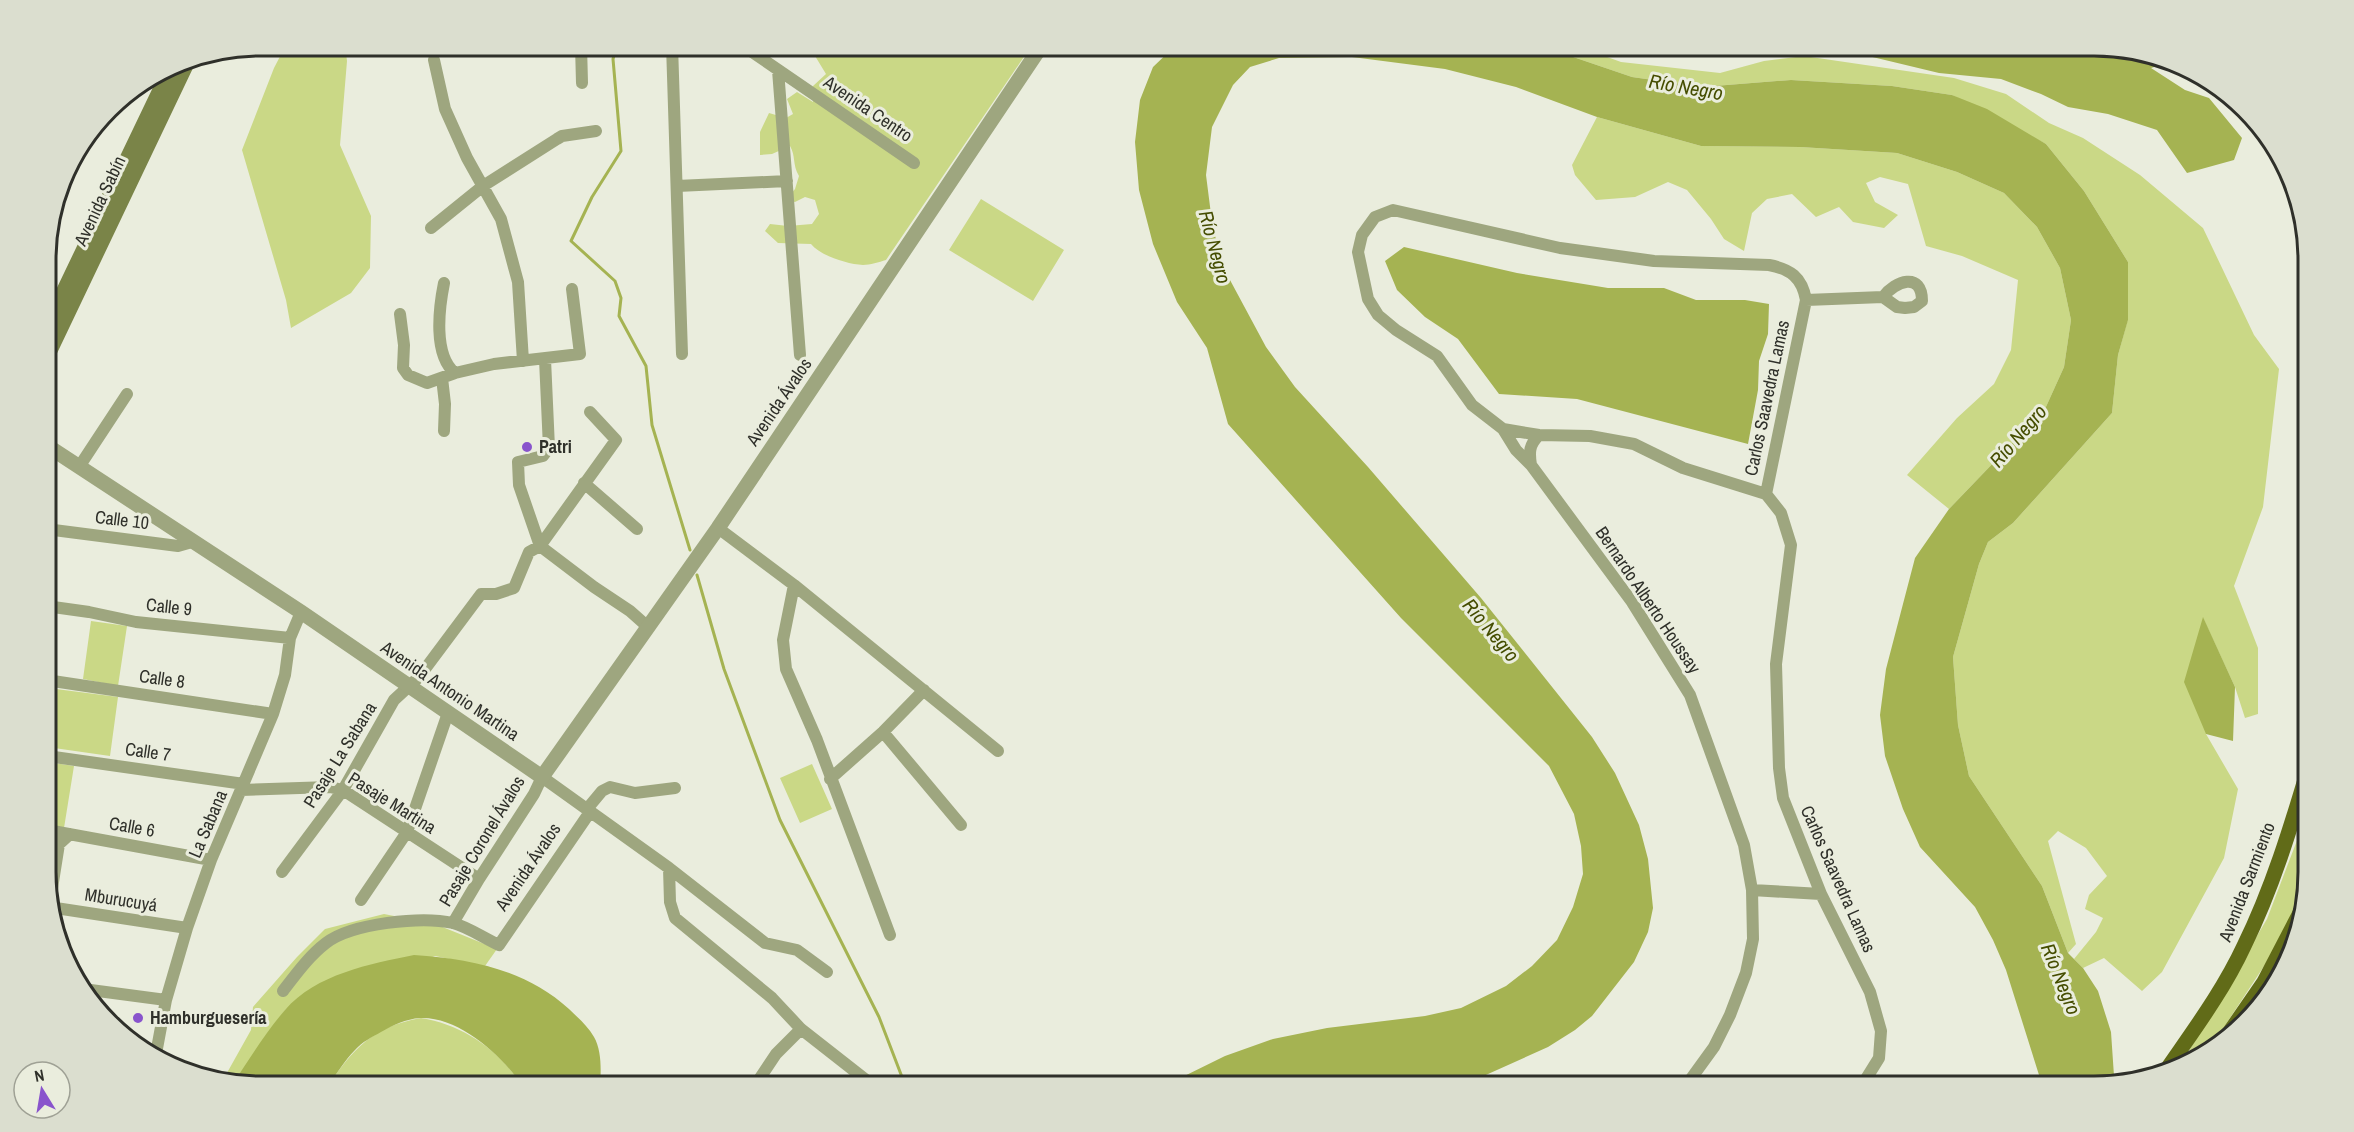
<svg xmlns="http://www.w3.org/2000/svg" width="2354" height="1132" viewBox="0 0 2354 1132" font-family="'Archivo Narrow',sans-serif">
  <rect width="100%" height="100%" fill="#eaeddd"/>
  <path fill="#cad886" d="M286,45H345L347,61L340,145L371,216L370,268L351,293L291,328L286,300L242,150L274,68Z
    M792,45H1032L886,260C879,262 870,265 863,265C847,264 821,256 811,244L778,243L765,231L770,224L788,226L812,224L819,214L815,200L805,197L795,202L786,200L795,189L799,176C792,164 796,156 790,146L772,154L760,155V132L769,113L786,118L793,114L787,99L797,92L813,102V86L826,74L812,51Z
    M1538,45H1574L1621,62L1720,73L1764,61L1804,56L1954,78L2006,94L2049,123L2083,138L2140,175L2203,228L2254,335L2279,369L2263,507L2234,586L2258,648V714L2245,718L2235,687L2203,618L2206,734L2238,789L2224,858L2162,972L2142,991L2104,958L2083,968L2074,959L2096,932L2103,918L2085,909L2089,895L2107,876L2086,848L2058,831L2048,841L2076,944L2068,953L2042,886L1969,776L1958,725L1953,657L1979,564L1988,542L2013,523L2112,413L2118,355L2128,319V262L2084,191L2046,144L1952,95L1892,86L1791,80L1702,87L1632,77Z
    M1597,117L1701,146L1800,147L1897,153L1957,172L2004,193L2037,227L2060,268L2071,320L2064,367L2045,409L1949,509L1907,475L1957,418L1994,384L2011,350L2018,280L1962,256L1926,246L1908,184L1880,177L1866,183L1875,202L1898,215L1884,228L1853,222L1839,207L1816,217L1792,194L1767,199L1752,213L1744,251L1724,239L1711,219L1687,190L1668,182L1635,197L1596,200L1575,175L1572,165Z
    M981,199L1064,250L1033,301L949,250Z
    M91,621L127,626L118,686L83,679Z
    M56,689L118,697L110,756L47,747Z
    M47,762L74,766L64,828L47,826Z
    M812,764L832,809L800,823L780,778Z
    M2309,803V873L2294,910L2266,963L2207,1053L2183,1061L2267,919L2301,830Z
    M384,914L435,924L497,949L485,966L435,956L286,1009L234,1082L223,1080L251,1030L253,1007L297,957L325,929Z
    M421,1018C464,1025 499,1050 523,1087H327C354,1048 372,1027 421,1018Z"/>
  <path fill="#a5b352" d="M1176,45H1538L1632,77L1702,87L1791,80L1892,86L1952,95L1987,109L2046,144L2084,191L2128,262V320L2118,355L2112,413L2013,523L1988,542L1979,564L1953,657L1958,725L1969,776L2042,886L2068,953L2083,968L2098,991L2111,1032L2114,1076L2122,1082L2108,1087H2044L2039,1075L2006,970L1993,940L1975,907L1920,847L1903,809L1885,756L1880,715L1886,669L1915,558L1949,509L2045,409L2064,367L2071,320L2060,268L2037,227L2004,193L1957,172L1897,153L1800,147L1701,146L1597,117L1516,87L1445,69L1352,57L1279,58L1250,67L1233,85L1212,127L1206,175L1213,230L1230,280L1266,347L1295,387L1368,467L1481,598L1592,737L1615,773L1639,825L1648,859L1653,908L1648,932L1634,962L1592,1016L1575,1030L1548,1047L1459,1087H1162L1225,1056L1273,1039L1327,1028L1425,1016L1461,1008L1506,986L1532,966L1557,940L1573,907L1583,874L1581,846L1574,814L1549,766L1401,618L1228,424L1207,348L1177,302L1153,244L1139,190L1135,142L1140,100L1153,67Z
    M1834,45H2094L2173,61L2151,68L2185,90L2209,98L2242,138L2234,160L2187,173L2157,130L2108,114L2068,107L2041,94L2001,79L1939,73L1835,48Z
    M1404,247L1517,273L1608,288H1664L1696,300H1745L1769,304L1768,334L1759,361L1758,390L1748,444L1577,399L1499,394L1458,339L1425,317L1397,290L1385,261Z
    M2203,617L2235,687L2233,741L2206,734L2184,682Z
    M414,955C472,959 526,970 569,1009C578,1018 588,1026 594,1037C602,1051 601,1071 600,1087H523C503,1056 459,1016 420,1018C406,1019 393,1025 381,1032C372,1037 362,1042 355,1050C344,1061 336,1075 327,1087H260L234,1082C250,1058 266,1032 285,1010C316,974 370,964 414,955Z"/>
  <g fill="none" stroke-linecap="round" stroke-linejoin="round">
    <path stroke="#a5b352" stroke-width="3" d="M617,45L613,59L621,151L592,197L571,241L615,281L621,298L619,316L646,366L652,425L690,550
      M153,77L155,78
      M697,575L724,669L780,820L879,1017L902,1077L934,1087"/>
    <path stroke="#9ea67f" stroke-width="12" d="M581,45L582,83
      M672,45L682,354
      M742,45L914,163
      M434,60L445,109L467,158L501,219L518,282L523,361
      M778,70L800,355
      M677,186L787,181
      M431,228L483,186L557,139L562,136L596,131
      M444,283C439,308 433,355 455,373
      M1806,300L1883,297L1897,307L1905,308L1914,307L1922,301C1922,271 1895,281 1883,297
      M400,314L404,345L403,368L408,375L427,383L455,373L494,364L580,354L572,289
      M545,359L549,448L543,456L518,462L519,485L540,546L594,587L630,611L648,627
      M442,378L445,404L444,431
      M1503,429L1539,435L1590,436L1634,444L1683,468L1766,494
      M1531,465C1529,452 1529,445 1539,435
      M79,467L127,394
      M584,483L637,529
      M718,528L794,585L998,751
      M46,529L178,546L192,542
      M794,585L783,640L786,669L817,740L890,935
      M46,606L89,612L136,622L290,638
      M46,680L273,714
      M883,732L961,825
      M47,756L244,784
      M830,779L883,732L924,690
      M241,790L330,787L343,790L479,879
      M587,809L602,791L610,787L635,793L675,788
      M47,830L211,860
      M70,834L59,844L49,907L187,928
      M669,868L670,902L675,918L772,998L801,1029L875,1087
      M282,872L343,790L394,700L419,677L481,594H496L514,588L529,552L540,546L616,440L590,412
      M1752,890L1821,894
      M361,900L407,832L448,713
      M453,923L479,879L534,794L542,777L669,868L765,943L797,950L827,972
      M83,989L166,1000
      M283,991C296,974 309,956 326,943C352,923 422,916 453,923C468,927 484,938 499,945L590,812
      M156,1054L166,1000L187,928L211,860L273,714L285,675L290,638L301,612
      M754,1087L776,1054L801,1029
      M1685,1087L1714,1047L1730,1015L1746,973L1753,939L1752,890L1744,845L1690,695L1632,602L1531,465L1516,450L1503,429L1472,405L1437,356L1396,330L1378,315L1368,299L1358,252L1362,235L1375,217L1393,210L1560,248L1654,261L1769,265C1790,269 1802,277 1806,300L1766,494L1781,513L1791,545L1776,664L1779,768L1783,798L1821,894L1870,992L1881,1031L1879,1058L1861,1087"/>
    <path stroke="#9ea67f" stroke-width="15" d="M46,445L301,612L542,777L718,528L1042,45"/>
    <path stroke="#7a8448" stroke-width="15" d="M46,328L172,65
      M46,359L189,59"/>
    <path stroke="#616b18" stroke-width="15" d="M2222,1043L2264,982L2301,911
      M2169,1066C2196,1027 2224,989 2244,946C2272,889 2291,827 2309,766"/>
  </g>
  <g fill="#8954cc" stroke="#eaeddd" stroke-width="2">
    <circle cx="527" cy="447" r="6"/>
    <circle cx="138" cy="1018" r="6"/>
  </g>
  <g text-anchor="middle" stroke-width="6" stroke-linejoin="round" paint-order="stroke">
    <g font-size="18" fill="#2f302a" stroke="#eaeddd">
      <text transform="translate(868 109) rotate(34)" y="6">Avenida Centro</text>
      <text transform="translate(100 201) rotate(-65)" y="6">Avenida Sabín</text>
      <text transform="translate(1767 398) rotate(-78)" y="6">Carlos Saavedra Lamas</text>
      <text transform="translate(779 402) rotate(-56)" y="6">Avenida Ávalos</text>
      <text transform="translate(122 520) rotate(7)" y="6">Calle 10</text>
      <text transform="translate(1648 600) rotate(56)" y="6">Bernardo Alberto Houssay</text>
      <text transform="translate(169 607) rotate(6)" y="6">Calle 9</text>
      <text transform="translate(162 679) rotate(8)" y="6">Calle 8</text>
      <text transform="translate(450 691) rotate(34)" y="6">Avenida Antonio Martina</text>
      <text transform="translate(148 752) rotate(8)" y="6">Calle 7</text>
      <text transform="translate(340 755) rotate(-58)" y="6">Pasaje La Sabana</text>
      <text transform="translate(392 803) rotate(32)" y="6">Pasaje Martina</text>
      <text transform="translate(208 824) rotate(-67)" y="6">La Sabana</text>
      <text transform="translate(132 827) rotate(10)" y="6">Calle 6</text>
      <text transform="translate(482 841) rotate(-59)" y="6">Pasaje Coronel Ávalos</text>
      <text transform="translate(528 867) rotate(-56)" y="6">Avenida Ávalos</text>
      <text transform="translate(1838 879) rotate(66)" y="6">Carlos Saavedra Lamas</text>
      <text transform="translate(2247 882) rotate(-69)" y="6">Avenida Sarmiento</text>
      <text transform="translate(121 900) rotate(9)" y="6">Mburucuyá</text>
    </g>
    <g font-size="18" font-weight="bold" fill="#2f302a" stroke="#eaeddd" text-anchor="start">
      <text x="539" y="453">Patri</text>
      <text x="150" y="1024">Hamburguesería</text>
    </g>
    <g font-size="20" font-style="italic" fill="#454d00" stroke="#eaeddd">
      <text transform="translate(1686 87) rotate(10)" y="7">Río Negro</text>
      <text transform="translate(1215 247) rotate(75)" y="7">Río Negro</text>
      <text transform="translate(2018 436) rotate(-49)" y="7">Río Negro</text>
      <text transform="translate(1491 630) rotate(50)" y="7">Río Negro</text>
      <text transform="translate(2061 979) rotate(68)" y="7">Río Negro</text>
    </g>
  </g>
  <path d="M0 0H2354V1132H0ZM260 56H2094A204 204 0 0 1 2298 260V872A204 204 0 0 1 2094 1076H260A204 204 0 0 1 56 872V260A204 204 0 0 1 260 56Z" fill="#dbdecf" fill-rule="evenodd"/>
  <path fill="none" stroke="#2f302a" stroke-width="3" d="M260 56H2094A204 204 0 0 1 2298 260V872A204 204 0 0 1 2094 1076H260A204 204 0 0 1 56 872V260A204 204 0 0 1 260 56Z"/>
  <g transform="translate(42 1090) rotate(349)"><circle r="28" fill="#eaeddd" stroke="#9fa195" stroke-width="1.5"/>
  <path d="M0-4.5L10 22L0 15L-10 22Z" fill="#8954cc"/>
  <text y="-9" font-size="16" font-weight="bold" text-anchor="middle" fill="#2f302a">N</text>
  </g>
</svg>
